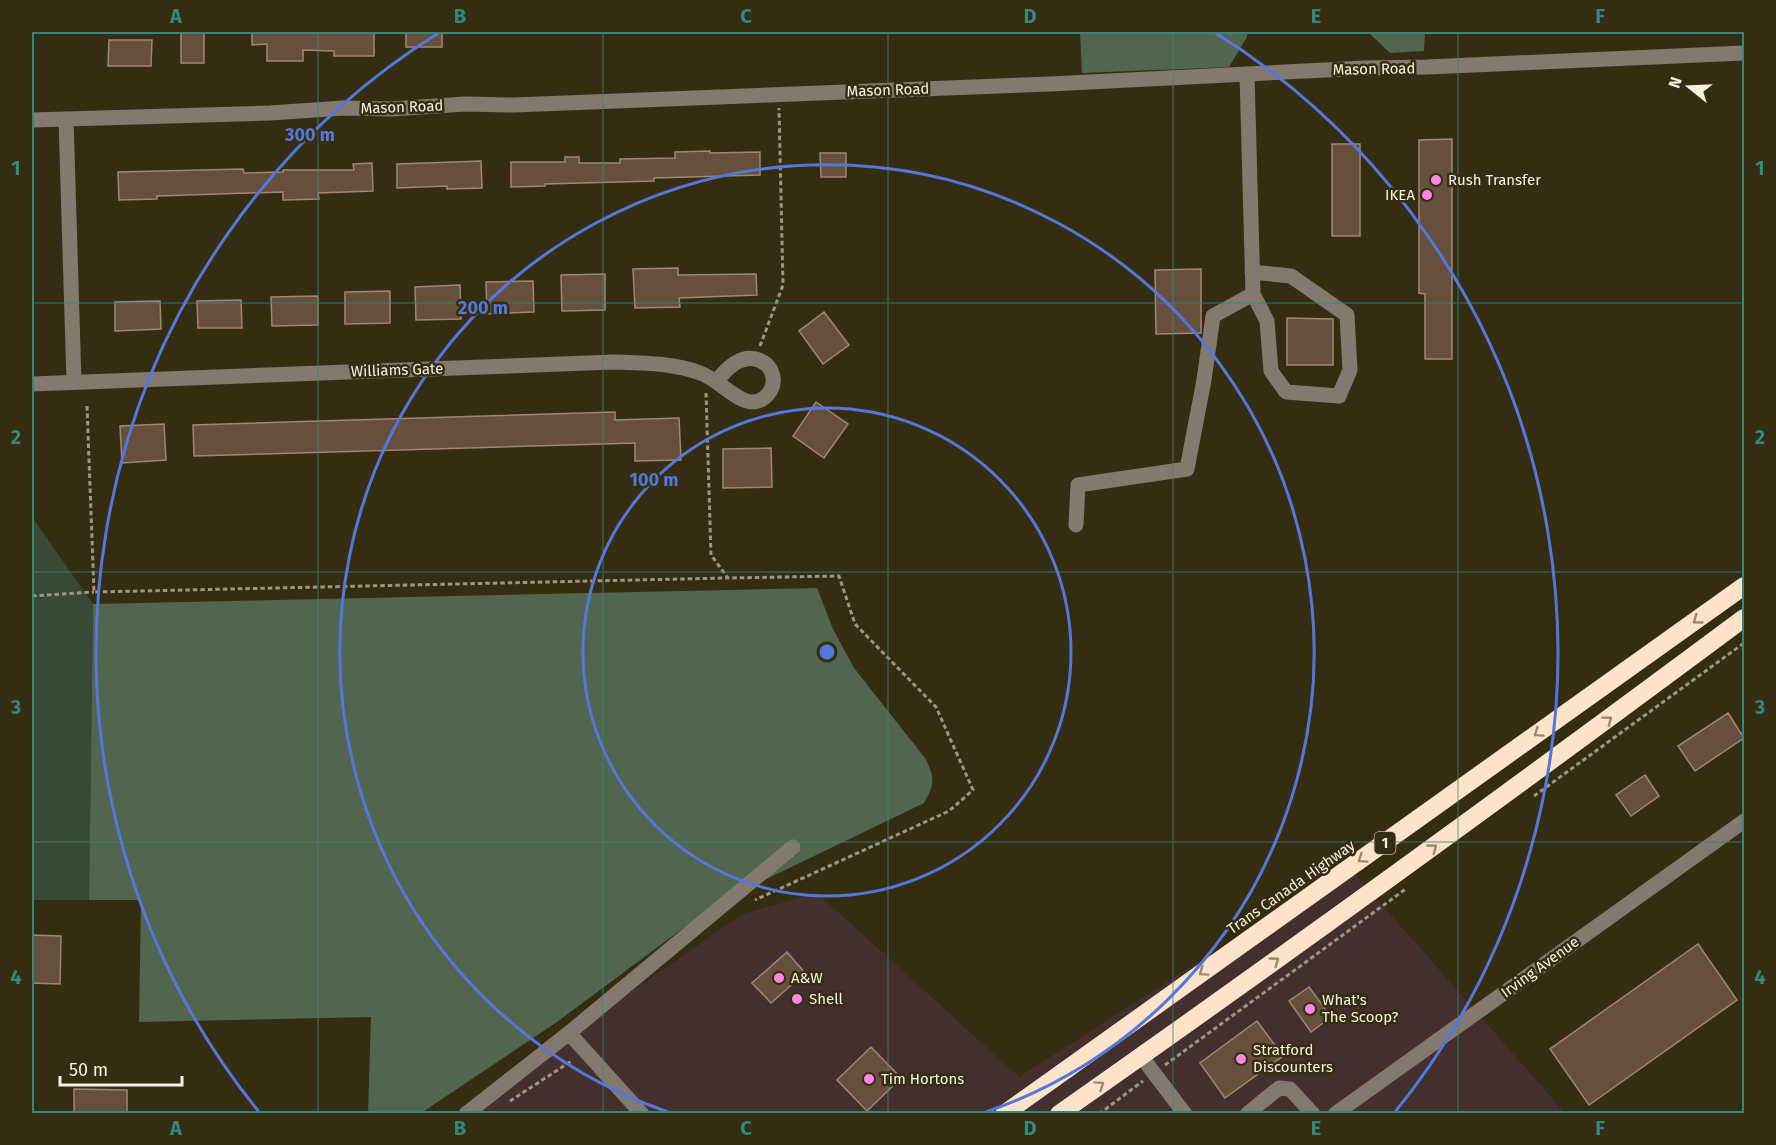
<svg xmlns="http://www.w3.org/2000/svg" width="1776" height="1145" viewBox="0 0 1776 1145" font-family="'Fira Sans',sans-serif">
  <rect width="100%" height="100%" fill="#352d12"/>
  <path fill="#432f2d" d="M1348,866L1565,1113L475,1114L599,1014L743,914L817,893L1019,1077Z"/>
  <path fill="#384a35" d="M32,517L93,604L89,900H32Z"/>
  <path fill="#52654f" d="M1080,32H1248L1247,37L1229,67L1082,73Z
    M1368,32H1425L1424,51L1390,53Z
    M817,588L833,629L854,668L925,758C935,778 935,783 924,803L717,903L557,1022L421,1113H368L371,1017L139,1022L141,900H89L93,604Z"/>
  <path fill="#664f3c" stroke="#a18772" stroke-width="1.5" d="M181,32H204V63H181Z
    M252,32L374,33V56H334V51L303,50V61H267V44L252,45Z
    M406,32H442V47H406Z
    M109,40H152L151,66H108Z
    M1452,139V359H1425V294L1419,293V140Z
    M1332,144H1360V236H1332Z
    M710,151V153L760,152V175L654,178V181L545,184V186L511,187V162H565V157H579V163H620V159L675,158V152Z
    M820,153H846V177H821Z
    M481,161L482,188L447,189V186L397,188V164Z
    M372,163L373,191L318,193L319,199L283,200V192L157,196V199L119,200L118,172L243,169L244,173L283,172V170H354L353,164Z
    M678,268V275L756,274L757,295L679,298L680,307L635,308L633,269Z
    M1201,269V333L1156,334L1155,270Z
    M605,274V310L562,311L561,275Z
    M533,281L534,312L487,314L486,282Z
    M460,285L461,319L416,320L415,287Z
    M390,291V323L345,324V292Z
    M318,296V325L272,326L271,297Z
    M241,300L242,328H198L197,301Z
    M160,301L161,329L115,331V302Z
    M824,312L849,345L823,364L799,331Z
    M1287,318L1333,319V365H1287Z
    M816,402L848,424L824,458L793,436Z
    M615,412V420L679,418L681,460L635,461V443L194,456L193,425Z
    M164,424L166,460L122,463L120,426Z
    M771,448L772,487L723,488V449Z
    M1728,713L1744,738L1695,771L1678,746Z
    M1645,775L1659,796L1631,816L1616,795Z
    M32,935L61,936L60,984L32,983Z
    M1698,944L1737,1000L1589,1105L1550,1049Z
    M787,952L805,973L771,1003L752,983Z
    M1309,987L1331,1017L1311,1032L1289,1001Z
    M1257,1021L1283,1056L1225,1098L1200,1063Z
    M871,1047L901,1078L867,1111L837,1080Z
    M74,1089L127,1090V1113H74Z"/>
  <g fill="none" stroke-linecap="round" stroke-linejoin="round">
    <path stroke="#9d9782" stroke-width="3" stroke-dasharray="4.5 3" stroke-linecap="butt" d="M760,346L783,285L779,108
      M706,393L711,555L728,578L839,576L855,624L936,707L973,790L949,811L755,900
      M87,406L94,592L727,578
      M32,596L94,592
      M1534,796L1744,643
      M1165,1065L1407,888
      M510,1101L573,1060
      M1099,1114L1143,1081"/>
    <path stroke="#83796f" stroke-width="15" d="M66,119L74,382
      M32,120L270,113L343,108L392,109L465,104L514,105L1050,84L1365,68L1427,67L1744,53
      M1252,272L1291,276L1347,315L1350,370L1339,396L1286,392L1271,371L1267,321L1253,294
      M32,384L614,362C642,363 674,363 700,373C718,379 737,402 752,402C764,402 775,390 773,377C770,360 751,354 737,362C729,366 723,374 717,380
      M1076,525L1078,485L1187,469L1204,380L1213,316L1253,294L1247,74
      M569,1033L642,1114
      M1141,1056L1185,1114
      M466,1114L569,1033L793,847
      M1247,1114L1279,1088L1290,1089L1313,1114
      M1335,1114L1744,821"/>
    <path stroke="#fce3c9" stroke-width="18" d="M1004,1114L1744,586
      M1059,1114C1290,952 1518,786 1744,618"/>
  </g>
  <defs><path id="oneway-chevron" d="M-2-3.5L2.5 0L-2 3.5" fill="none" stroke-width="1.6" stroke-linecap="round" stroke-linejoin="round" transform="scale(1.5)"/></defs>
  <g stroke="#98886e">
    <use href="#oneway-chevron" transform="translate(1697 620) rotate(144)"/>
    <use href="#oneway-chevron" transform="translate(1608 720) rotate(-37)"/>
    <use href="#oneway-chevron" transform="translate(1538 733) rotate(145)"/>
    <use href="#oneway-chevron" transform="translate(1433 848) rotate(-36)"/>
    <use href="#oneway-chevron" transform="translate(1362 859) rotate(145)"/>
    <use href="#oneway-chevron" transform="translate(1275 961) rotate(-36)"/>
    <use href="#oneway-chevron" transform="translate(1203 972) rotate(145)"/>
    <use href="#oneway-chevron" transform="translate(1100 1085) rotate(-35)"/>
  </g>
  <path fill="none" stroke="#32887f" stroke-width="1.5" stroke-opacity="0.55" d="M318,32V1114M603,32V1114M888,32V1114M1173,32V1114M1458,32V1114M32,303H1744M32,572H1744M32,842H1744"/>
  <g fill="none" stroke="#5377da" stroke-width="3">
    <circle cx="827" cy="652" r="244"/>
    <path d="M668 1112A487 487 0 1 1 986 1112"/>
    <path d="M259 1112A731 731 0 0 1 440 32M1214 32A731 731 0 0 1 1395 1112"/>
  </g>
  <g fill="#fb87e6" stroke="#352d12" stroke-width="2">
    <circle cx="1436" cy="180" r="6"/>
    <circle cx="1427" cy="195" r="6"/>
    <circle cx="779" cy="978" r="6"/>
    <circle cx="797" cy="999" r="6"/>
    <circle cx="1310" cy="1009" r="6"/>
    <circle cx="1241" cy="1059" r="6"/>
    <circle cx="869" cy="1079" r="6"/>
  </g>
  <g text-anchor="middle" stroke-width="5" stroke-linejoin="round" paint-order="stroke">
    <rect fill="#352d12" stroke="#bcb6a3" stroke-width="1.5" x="1374.5" y="832" width="21" height="22" rx="4.5"/>
    <g font-size="14" font-weight="bold" fill="#f6f1e1">
      <text x="1385" y="848">1</text>
    </g>
    <g font-size="15" fill="#f6f1e1" stroke="#352d12">
      <text transform="translate(1374 69) rotate(-1)" y="5">Mason Road</text>
      <text transform="translate(888 90) rotate(-2)" y="5">Mason Road</text>
      <text transform="translate(402 107) rotate(-2)" y="5">Mason Road</text>
      <text transform="translate(397 370) rotate(-2)" y="5">Williams Gate</text>
      <text transform="translate(1291 887) rotate(-35)" y="5">Trans Canada Highway</text>
      <text transform="translate(1540 967) rotate(-36)" y="5">Irving Avenue</text>
    </g>
    <g font-size="15" fill="#f6f1e1" stroke="#352d12" text-anchor="start">
      <text x="1448" y="185">Rush Transfer</text>
      <text x="1415" y="200" text-anchor="end">IKEA</text>
      <text x="791" y="983">A&amp;W</text>
      <text x="809" y="1004">Shell</text>
      <text x="1322" y="1005">What's<tspan x="1322" dy="17">The Scoop?</tspan></text>
      <text x="1253" y="1055">Stratford<tspan x="1253" dy="17">Discounters</tspan></text>
      <text x="881" y="1084">Tim Hortons</text>
    </g>
  </g>
  <circle cx="827" cy="652" r="9" fill="#5377da" stroke="#352d12" stroke-width="3"/>
  <g font-size="18" text-anchor="middle" font-weight="bold" fill="#5377da" stroke="#352d12" stroke-width="5" stroke-linejoin="round" paint-order="stroke">
    <text x="310" y="141">300 m</text>
    <text x="483" y="314">200 m</text>
    <text x="654" y="486">100 m</text>
  </g>
  <rect width="1776" height="1145" fill="none" stroke="#352d12" stroke-width="66"/>
  <g transform="translate(1689 87) rotate(288)" stroke="#352d12" stroke-width="4.5" paint-order="stroke">
  <path d="M0-4.5L10 22L0 15L-10 22Z" fill="#f6f1e1"/>
  <text y="-9" font-size="16" font-weight="bold" text-anchor="middle" fill="#f6f1e1">N</text>
  </g>
  <path d="M60 1076v9h122v-9" fill="none" stroke="#f6f1e1" stroke-width="3"/>
  <text x="69" y="1076" font-size="18" fill="#f6f1e1" stroke="#352d12" stroke-width="4.5" paint-order="stroke">50 m</text>
  <rect x="33" y="33" width="1710" height="1079" fill="none" stroke="#32887f" stroke-width="2"/>
  <g font-size="20" text-anchor="middle" font-weight="bold" fill="#32887f">
    <text x="176" y="23">A</text>
    <text x="460" y="23">B</text>
    <text x="746" y="23">C</text>
    <text x="1030" y="23">D</text>
    <text x="1316" y="23">E</text>
    <text x="1600" y="23">F</text>
    <text x="16" y="175">1</text>
    <text x="1760" y="175">1</text>
    <text x="16" y="444">2</text>
    <text x="1760" y="444">2</text>
    <text x="16" y="714">3</text>
    <text x="1760" y="714">3</text>
    <text x="16" y="984">4</text>
    <text x="1760" y="984">4</text>
    <text x="176" y="1135">A</text>
    <text x="460" y="1135">B</text>
    <text x="746" y="1135">C</text>
    <text x="1030" y="1135">D</text>
    <text x="1316" y="1135">E</text>
    <text x="1600" y="1135">F</text>
  </g>
</svg>
